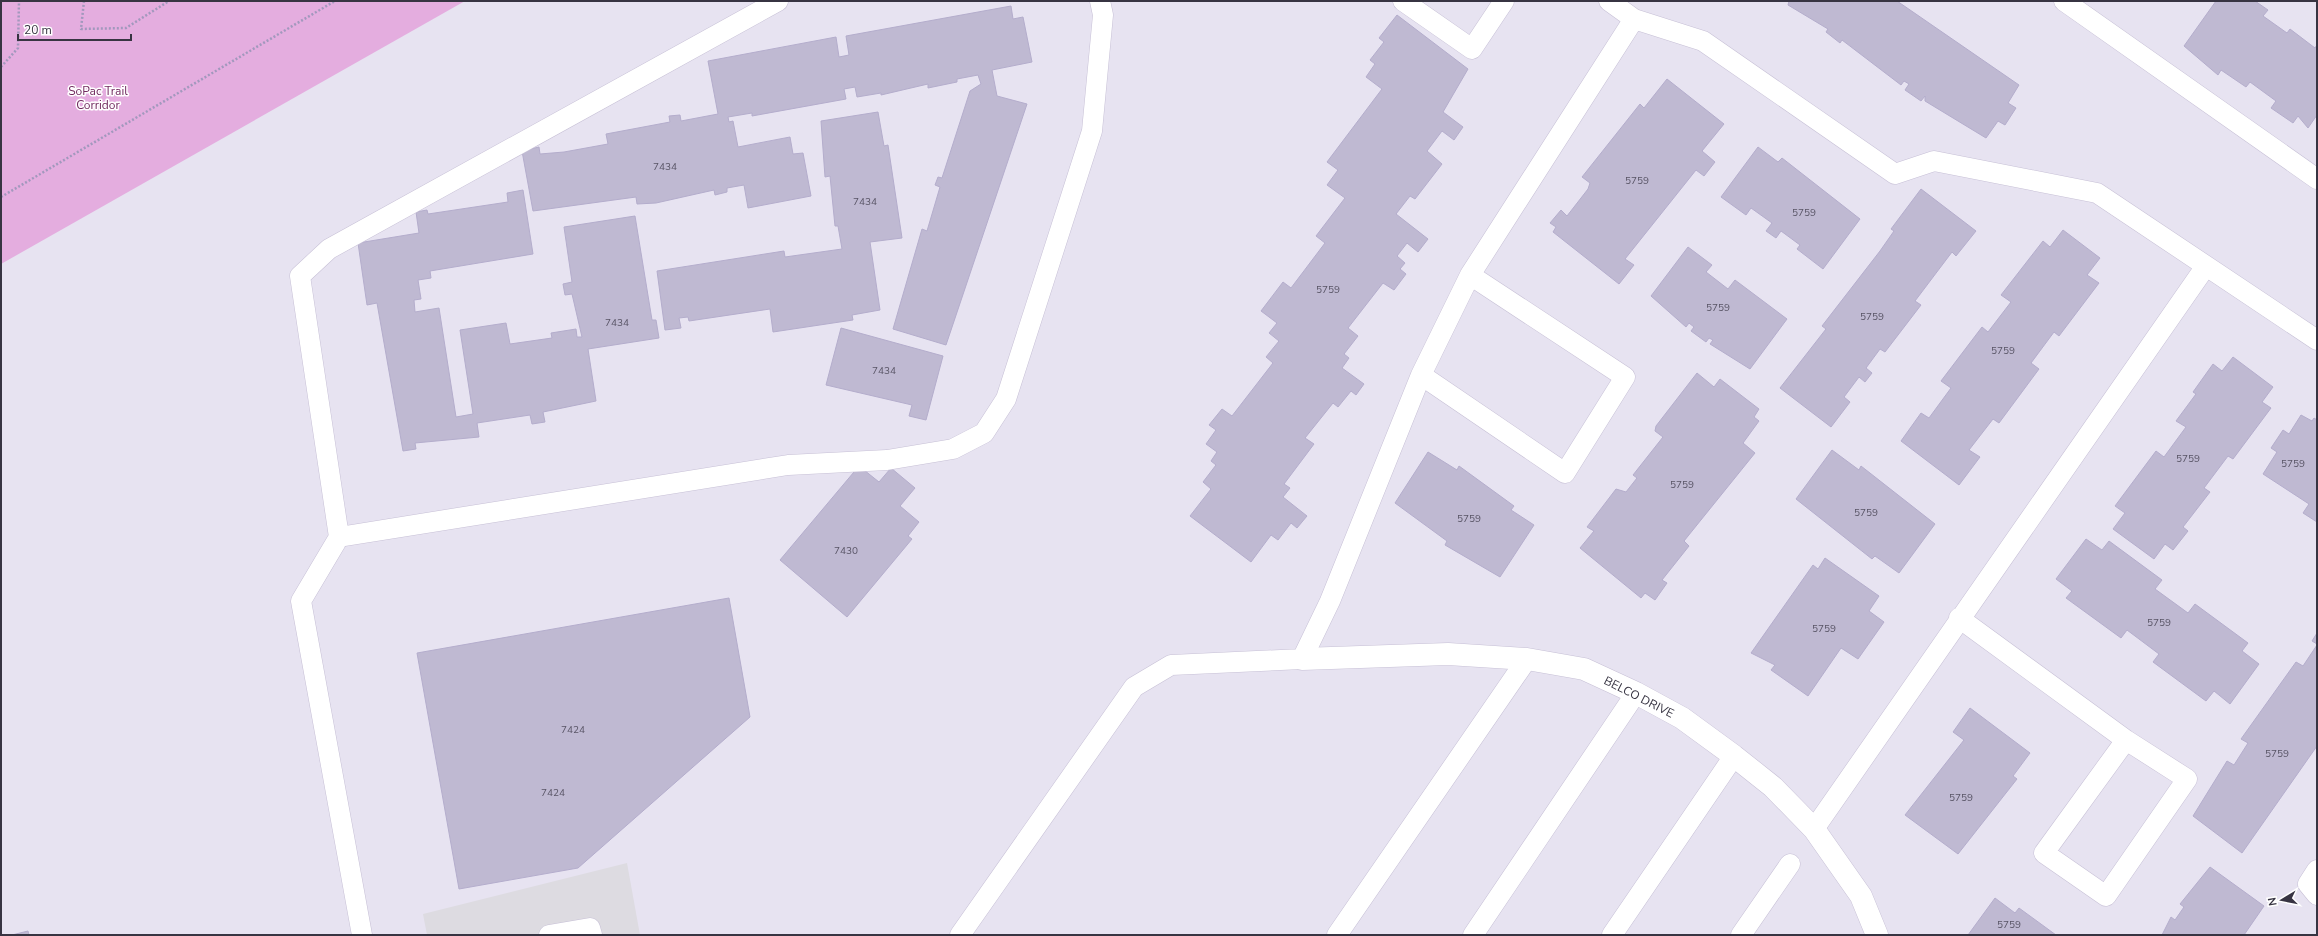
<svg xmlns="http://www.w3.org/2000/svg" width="2318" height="936" viewBox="0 0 2318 936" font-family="'Nunito Sans',sans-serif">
  <rect width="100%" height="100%" fill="#e7e3f1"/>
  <path fill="#e4addf" d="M1,1H465L1,264Z"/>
  <path fill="#dddbe1" d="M627,863L640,935H427L423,914Z"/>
  <path fill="#bfb9d2" stroke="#b4adcc" d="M1789,1H1897L2019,85L2008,103L2016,108L2005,125L1998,121L1986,138L1925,101V96L1921,101L1905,90L1909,84L1904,81L1901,85L1842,40L1840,43L1826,32L1828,29L1788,5Z
    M2216,1H2255L2268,10L2263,16L2287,33L2290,29L2315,48L2317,45V115L2308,128L2298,116L2293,123L2271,108L2276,101L2250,82L2246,87L2221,70L2218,75L2184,46Z
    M1011,6L1013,19L1023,17L1032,62L992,70L997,96L1027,104L946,345L893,329L922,229L927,231L940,187L935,185L938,177L942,178L970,91L981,84L978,75L957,79V82L928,88V84L881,95V93L857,97L855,87L844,89L846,99L752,116V113L728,117L729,122L733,121L738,147L790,137L793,154L803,153L811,196L748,208L744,185L727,188V192L715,195L714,190L656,203L637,204L636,197L533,211L522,151L539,147L540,154L564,152L608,144L606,134L670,122L669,116L680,115L681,121L718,114L708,61L836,37L839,57L849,55L846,36Z
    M1397,15L1468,69L1443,112L1463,127L1454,140L1442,131L1427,151L1442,164L1415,199L1410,196L1396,214L1428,239L1418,252L1407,243L1397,256L1405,263L1400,269L1406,274L1394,290L1383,283L1348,328L1358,336L1344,354L1349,358L1342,368L1364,384L1356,395L1351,391L1338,407L1333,403L1305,438L1314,444L1284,484L1290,488L1283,497L1307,516L1297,528L1291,523L1278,540L1271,535L1251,562L1190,516L1211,489L1203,482L1216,465L1211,461L1217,452L1206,444L1216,430L1209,425L1222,409L1232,416L1273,363L1266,357L1279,341L1269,333L1277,323L1261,311L1283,282L1291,288L1325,243L1316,236L1345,198L1327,185L1338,170L1327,162L1382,89L1366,77L1375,64L1370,60L1384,42L1379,38Z
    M1667,79L1724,124L1702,151L1715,162L1704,176L1696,170L1625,259L1634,265L1619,284L1553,232L1556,227L1550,223L1561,210L1567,216L1588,189L1590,183L1582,177L1640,104L1644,108Z
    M878,112L884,146L888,145L902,238L870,242L880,310L852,315L853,320L773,332L770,309L689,321L688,317L679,318L681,328L665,330L657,271L784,251L785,257L842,249L838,226H835L830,176L825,177L821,121Z
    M1758,147L1778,162L1782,158L1860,219L1823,269L1797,249L1800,245L1781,231L1776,238L1766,231L1772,223L1751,208L1746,215L1721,197Z
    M1921,189L1976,231L1956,256L1952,252L1915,301L1921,305L1885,352L1880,349L1866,368L1872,373L1865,382L1859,377L1844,397L1850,402L1831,427L1780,388L1826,329L1822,326L1880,251L1894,231L1891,229Z
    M523,190L533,254L430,271L431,278L418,280L421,299L414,300L415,312L439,308L456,417L473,414L460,330L506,323L510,344L552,338L551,333L576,329L577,337H582L572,294L565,295L563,284L572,282L564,227L635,216L652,320H656L659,338L588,349L596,401L543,412L545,422L532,424L530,415L477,423L479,437L415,443L416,449L403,451L377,303L367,305L358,243L419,233L416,212L427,210L428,214L508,202L507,193Z
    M2063,230L2100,258L2087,275L2099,283L2059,336L2054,332L2031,363L2039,369L1999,423L1993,419L1969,450L1980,457L1959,485L1901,441L1921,413L1929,418L1951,388L1941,381L1982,327L1988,332L2011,302L2001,295L2043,241L2050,247Z
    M1688,247L1712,265L1706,272L1728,289L1735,280L1787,319L1750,369L1710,344L1713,340L1709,338L1706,342L1691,331L1694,327L1689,323L1686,327L1651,296Z
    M841,328L943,356L926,420L909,416L912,405L826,385Z
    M2233,357L2273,387L2262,402L2271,408L2233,459L2228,456L2204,488L2210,492L2183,527L2188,531L2173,550L2165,544L2154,559L2113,529L2125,513L2115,506L2156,451L2164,457L2186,427L2176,421L2196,394L2193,392L2213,364L2222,371Z
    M1697,373L1714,387L1720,379L1759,409L1754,417L1759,421L1743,443L1755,453L1684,541L1689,546L1662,580L1667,583L1655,600L1645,593L1641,598L1580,548L1594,531L1587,527L1616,489L1626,492L1637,478L1633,475L1663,437L1655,431L1656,426Z
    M2301,415L2312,421L2314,418L2317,420V522L2303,513L2309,504L2263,474L2277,452L2271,448L2283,430L2289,434Z
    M1832,450L1859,470L1861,466L1935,524L1899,573L1875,556L1872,559L1796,499Z
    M1428,452L1457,470L1459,466L1514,506L1511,510L1534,525L1500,577L1445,545L1447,541L1395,503Z
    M859,466L879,482L891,468L915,488L900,506L919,522L908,536L912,539L847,617L780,560Z
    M2086,539L2102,550L2109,541L2162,580L2155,589L2188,613L2195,604L2248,643L2242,651L2259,664L2230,704L2214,691L2206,701L2153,662L2159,654L2127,630L2121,638L2066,598L2072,591L2056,579Z
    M1825,558L1879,596L1869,611L1884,622L1858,659L1841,648L1808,696L1771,670L1775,665L1751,653L1813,565L1818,569Z
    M729,598L750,717L578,868L459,889L417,653Z
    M2317,633V644L2312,641Z
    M2317,645V746L2242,853L2193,816L2227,761L2234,765L2248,743L2241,739L2296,662L2303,666Z
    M1970,708L2030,753L2013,776L2017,779L1958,854L1905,815L1964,740L1953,732Z
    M2210,867L2264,906L2244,935H2162L2171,917L2175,920L2184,907L2180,904Z
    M1995,898L2015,913L2019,908L2056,935H1968Z
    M28,931L29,935H12Z"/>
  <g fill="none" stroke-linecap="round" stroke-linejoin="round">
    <defs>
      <path id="service" d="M1403,1L1472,49L1504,1
        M1609,1L1634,19
        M2064,1L2317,179
        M1421,375L1565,473L1625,377L1470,275
        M339,537L788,465L887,460L953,449L984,433L1006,399L1092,131L1103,15L1100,1
        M1959,618L2126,740L2187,779L2106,896L2044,853L2126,740
        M1814,829L2206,266
        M2317,870L2308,884L2317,895
        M362,935L301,601L339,537L300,276L329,249L778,1
        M549,935L590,928L592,935
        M960,935L1134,687L1171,665L1302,659L1330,601L1421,375L1470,275L1634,19L1703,41L1895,174L1934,161L2097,193L2317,340
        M1337,935L1527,659
        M1473,935L1636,693
        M1612,935L1734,756
        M1741,935L1790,864"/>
      <path id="minor" d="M1302,659L1448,654L1527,659L1584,669L1636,693L1682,718L1734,756L1773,787L1814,829L1861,896L1877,935"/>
    </defs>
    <use href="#service" stroke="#c7c0d6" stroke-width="21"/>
    <use href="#minor" stroke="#c7c0d6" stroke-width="23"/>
    <path stroke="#a298bd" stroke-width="2.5" stroke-dasharray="2 2" stroke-linecap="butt" d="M84,1L81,29L126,28L169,1
      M1,67L18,48L19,1
      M1,197L335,1"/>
    <use href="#service" stroke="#fff" stroke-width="20"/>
    <use href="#minor" stroke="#fff" stroke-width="22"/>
  </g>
  <g text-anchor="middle" stroke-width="3" stroke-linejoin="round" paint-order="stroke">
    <g font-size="10" fill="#595566">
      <text x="665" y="170">7434</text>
      <text x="1637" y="184">5759</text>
      <text x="865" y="205">7434</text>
      <text x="1804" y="216">5759</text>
      <text x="1328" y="293">5759</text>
      <text x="1718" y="311">5759</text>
      <text x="1872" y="320">5759</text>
      <text x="617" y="326">7434</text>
      <text x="2003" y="354">5759</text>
      <text x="884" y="374">7434</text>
      <text x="2188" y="462">5759</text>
      <text x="2293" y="467">5759</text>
      <text x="1682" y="488">5759</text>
      <text x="1866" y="516">5759</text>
      <text x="1469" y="522">5759</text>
      <text x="846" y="554">7430</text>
      <text x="2159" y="626">5759</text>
      <text x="1824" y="632">5759</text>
      <text x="573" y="733">7424</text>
      <text x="2277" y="757">5759</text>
      <text x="553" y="796">7424</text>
      <text x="1961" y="801">5759</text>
      <text x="2009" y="928">5759</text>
    </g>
    <g font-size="12" fill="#712a5f" stroke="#fff">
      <text x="98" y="95">SoPac Trail<tspan x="98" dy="14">Corridor</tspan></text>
    </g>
    <g font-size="12" fill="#373442" stroke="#fff">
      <text transform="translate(1639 697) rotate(27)" y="4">BELCO DRIVE</text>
    </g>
  </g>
  <rect width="2318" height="936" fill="none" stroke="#373442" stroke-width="4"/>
  <g transform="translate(2282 900) rotate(260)" stroke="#ffffff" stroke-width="3" paint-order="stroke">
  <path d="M0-3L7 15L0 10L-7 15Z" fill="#373442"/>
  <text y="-6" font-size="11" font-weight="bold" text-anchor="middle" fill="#373442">N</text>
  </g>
  <path d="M18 34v6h113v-6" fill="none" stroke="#373442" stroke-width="2"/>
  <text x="24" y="34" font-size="12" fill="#373442" stroke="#ffffff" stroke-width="3" paint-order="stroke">20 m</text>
</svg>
